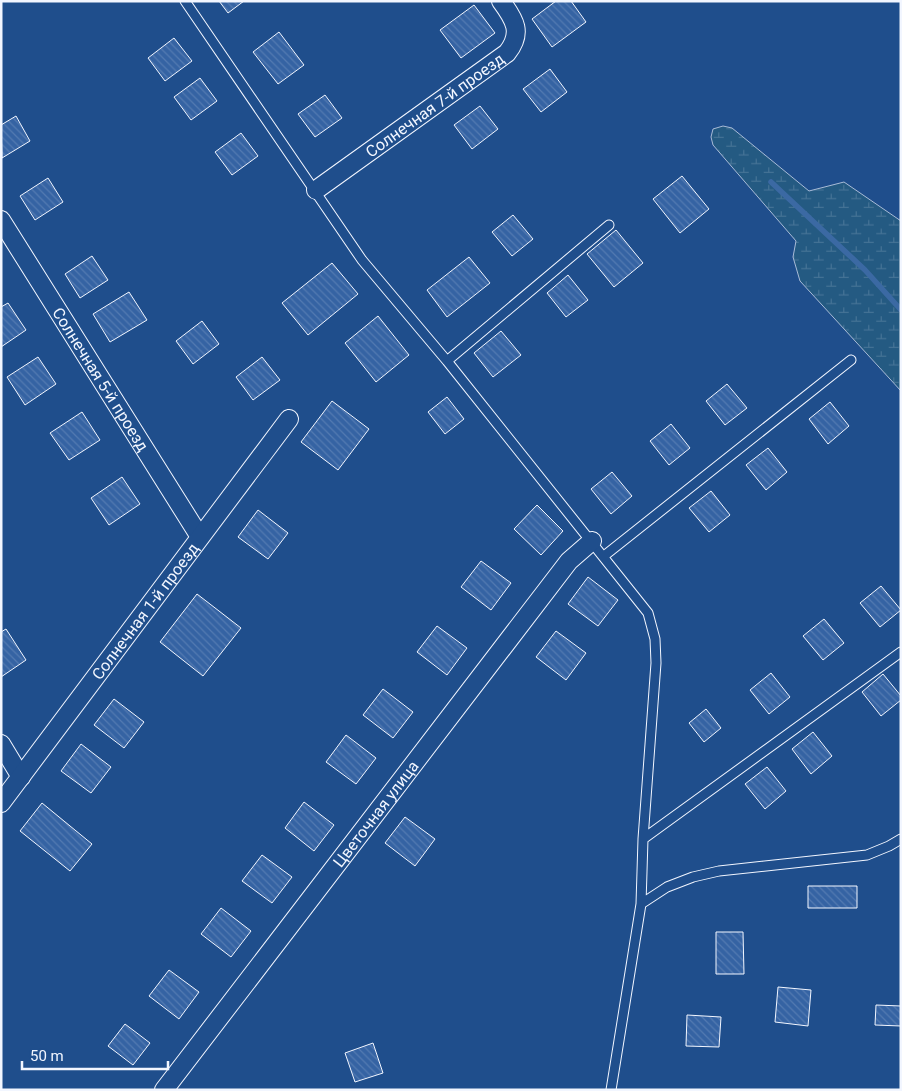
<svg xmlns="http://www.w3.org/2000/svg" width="902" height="1091" viewBox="0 0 902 1091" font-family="Roboto,sans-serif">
  <defs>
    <pattern id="wetland-marsh" width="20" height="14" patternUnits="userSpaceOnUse" patternTransform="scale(1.25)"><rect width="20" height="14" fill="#245a82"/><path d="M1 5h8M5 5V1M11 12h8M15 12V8" fill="none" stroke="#447295"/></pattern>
    <pattern id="building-back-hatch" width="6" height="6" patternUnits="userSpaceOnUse" patternTransform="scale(1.25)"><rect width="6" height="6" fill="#3563a3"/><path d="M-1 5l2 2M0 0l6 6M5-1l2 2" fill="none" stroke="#537ab1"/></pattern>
  </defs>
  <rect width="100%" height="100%" fill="#1f4e8c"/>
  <path fill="url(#wetland-marsh)" stroke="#a8bbd7" d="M723,126L732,128L809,191L844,182L901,221V391L800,281L793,257L796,241L713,145L711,137L713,129Z"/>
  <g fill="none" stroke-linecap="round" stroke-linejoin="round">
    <path stroke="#3b69a3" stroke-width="5.5" d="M771,182L865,270L901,310"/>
  </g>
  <path fill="url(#building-back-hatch)" stroke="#f2f6ff" d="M219,1H244L228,13Z
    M556,1H571L586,22L552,47L532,19Z
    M474,5L495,33L461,58L440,30Z
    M279,32L304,65L278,84L253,52Z
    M174,38L192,61L165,81L148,58Z
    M550,69L567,92L541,112L523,89Z
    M200,78L217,101L191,120L174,97Z
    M325,95L342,118L315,137L298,114Z
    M480,106L498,129L472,149L454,125Z
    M16,116L30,141L2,158L1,125Z
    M241,133L258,156L232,175L215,152Z
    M682,176L709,209L680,233L653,199Z
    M48,178L63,202L35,220L20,196Z
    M513,215L533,239L512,256L492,232Z
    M616,230L643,263L614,287L587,254Z
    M92,256L108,280L80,298L65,274Z
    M469,257L490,283L447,317L427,290Z
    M332,263L358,294L308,335L282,303Z
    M568,275L588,300L566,317L547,293Z
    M129,292L147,320L110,342L93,314Z
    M8,303L26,330L1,347V307Z
    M378,316L409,355L376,382L345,343Z
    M202,321L219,344L193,364L176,341Z
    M501,331L521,355L493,377L474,353Z
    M38,357L56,384L25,405L7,377Z
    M262,357L280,380L253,400L236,377Z
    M727,384L747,408L725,425L706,401Z
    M447,397L464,419L445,434L428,412Z
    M332,401L369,429L338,470L301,442Z
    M830,402L849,426L828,444L809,419Z
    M82,412L100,440L69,460L50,433Z
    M671,424L690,448L669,465L650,441Z
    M768,448L787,472L766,490L746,465Z
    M612,472L632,496L611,514L591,489Z
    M122,477L140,504L109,525L91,498Z
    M711,491L730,515L709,532L689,508Z
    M537,505L563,531L541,555L514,529Z
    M258,510L288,533L268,559L238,537Z
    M481,561L511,583L491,610L461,587Z
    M588,577L618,600L598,626L568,604Z
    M881,586L901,610L880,627L860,603Z
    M197,594L241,628L203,676L160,642Z
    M824,619L844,643L823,660L803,636Z
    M437,626L467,648L447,675L417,652Z
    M6,629L26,660L1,677V632Z
    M556,631L586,653L566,680L536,657Z
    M771,673L790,697L769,714L750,690Z
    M883,674L901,696V700L881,716L862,692Z
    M383,689L413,712L393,738L363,715Z
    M114,699L144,722L124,748L94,725Z
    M706,709L721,728L704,742L689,723Z
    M813,732L832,756L811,774L792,749Z
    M346,735L376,758L356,784L326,762Z
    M81,744L111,767L91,793L61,771Z
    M767,767L786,791L765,809L745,784Z
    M304,802L334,825L314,851L285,828Z
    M42,803L92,844L70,871L20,831Z
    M405,817L435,839L415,866L385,843Z
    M262,855L292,877L272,903L242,881Z
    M808,886H857V908H808Z
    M221,908L251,931L231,957L201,934Z
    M716,932H743L744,974H716Z
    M169,970L199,992L179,1019L149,996Z
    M778,987L811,990L808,1026L775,1022Z
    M876,1005L901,1006V1026L875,1025Z
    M687,1015L721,1017L719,1047L686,1046Z
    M125,1024L150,1043L133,1065L108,1046Z
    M373,1043L383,1073L355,1082L345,1053Z"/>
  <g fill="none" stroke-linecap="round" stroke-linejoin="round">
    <defs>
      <path id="lane" d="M185,1L362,260L447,361L648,613L655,639L656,663L643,839L641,904L611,1090
        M447,361L609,225
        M604,556L851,360
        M643,839L901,652
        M641,904L667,887L693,877L719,871L867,855L889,846L901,839"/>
      <g id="street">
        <path id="s1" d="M316,190L507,53C523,33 515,20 501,1"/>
        <path id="s2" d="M1,220L200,537"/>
        <path d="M1,744L21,777"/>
        <path id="s3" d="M1,803L289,419"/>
        <path id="s4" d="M164,1090L569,561L592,541"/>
      </g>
    </defs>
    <use href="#lane" stroke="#f2f6ff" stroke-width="11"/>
    <use href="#street" stroke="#f2f6ff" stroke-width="20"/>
    <use href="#lane" stroke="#1f4e8c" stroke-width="9"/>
    <use href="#street" stroke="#1f4e8c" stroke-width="18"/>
  </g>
  <g text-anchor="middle" stroke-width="4" stroke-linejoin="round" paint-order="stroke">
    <g font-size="16" fill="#f2f6ff" stroke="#1f4e8c">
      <text dy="6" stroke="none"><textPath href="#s1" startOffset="146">Солнечная 7-й проезд</textPath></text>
      <text dy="6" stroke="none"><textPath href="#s2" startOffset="188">Солнечная 5-й проезд</textPath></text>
      <text dy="6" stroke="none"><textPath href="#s3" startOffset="240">Солнечная 1-й проезд</textPath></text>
      <text dy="6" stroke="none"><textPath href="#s4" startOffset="348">Цветочная улица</textPath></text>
    </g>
  </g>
  <rect width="902" height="1091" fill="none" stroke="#f2f6ff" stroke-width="5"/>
  <path d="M22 1061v8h146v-8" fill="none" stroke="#f2f6ff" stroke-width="2.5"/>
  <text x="30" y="1061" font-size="15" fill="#f2f6ff" stroke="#1f4e8c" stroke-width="4" paint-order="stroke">50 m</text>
</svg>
